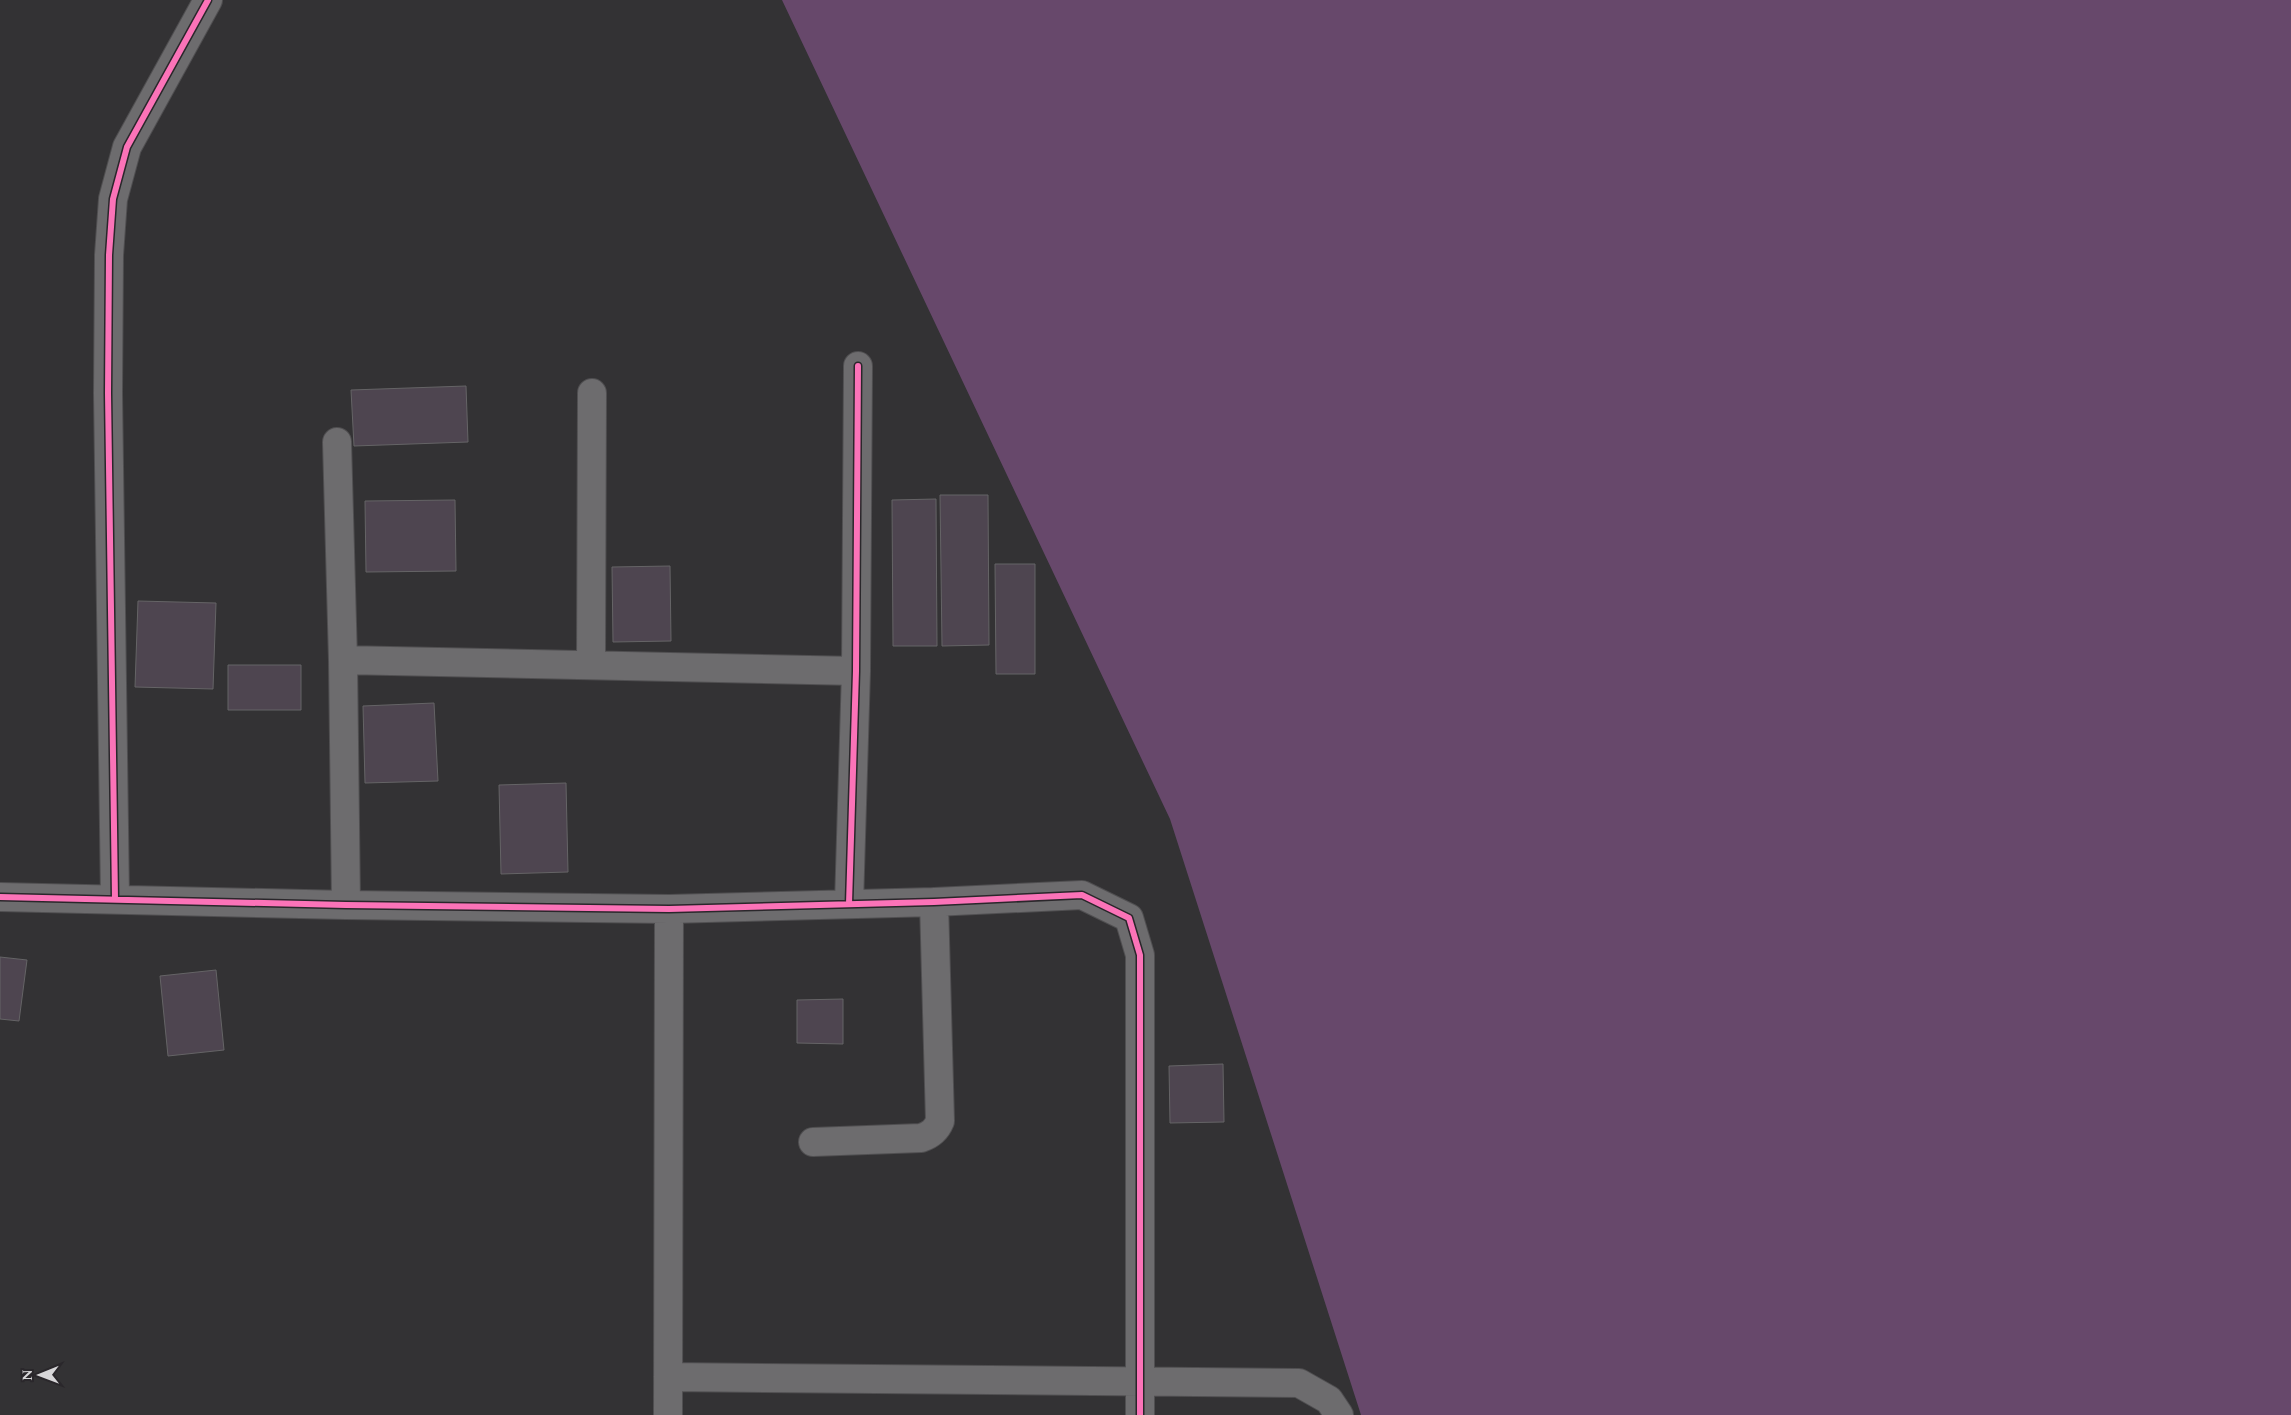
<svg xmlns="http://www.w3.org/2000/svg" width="2291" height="1415" viewBox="0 0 2291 1415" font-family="Spectral,serif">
  <rect width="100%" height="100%" fill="#333234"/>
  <path fill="#67486b" d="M782,0H2291V1415H1361L1170,819Z"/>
  <path fill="#4e4550" stroke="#656466" d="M466,386L468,442L354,446L351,390Z
    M940,495H988L989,645L942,646Z
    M936,499L937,646H893L892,500Z
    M455,500L456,571L366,572L365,501Z
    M995,564H1035V674H996Z
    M670,566L671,641L613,642L612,567Z
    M138,601L216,603L213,689L135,687Z
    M228,665H301V710H228Z
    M434,703L438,781L365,783L363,706Z
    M566,783L568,872L501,874L499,785Z
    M0,957L27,960L19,1021L0,1019Z
    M216,970L224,1050L168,1056L160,976Z
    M843,999V1044L797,1043V1000Z
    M1223,1064L1224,1122L1170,1123L1169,1066Z"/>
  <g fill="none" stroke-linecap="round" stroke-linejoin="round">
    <defs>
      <path id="street" d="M337,442L343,660L346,905
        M343,660L856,671
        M591,665L592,393
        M0,897L346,905L669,909L934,902L1082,895L1129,918L1140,955V1415
        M115,899L108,393L109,255L113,199L127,147L208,0
        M849,904L856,671L858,366
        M813,1142L921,1138C930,1135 936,1131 940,1121L934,902
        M668,1377L1299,1383L1329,1400L1339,1415
        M668,1415L669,909"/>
    </defs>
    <use href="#street" stroke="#504f51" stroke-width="30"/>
    <use href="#street" stroke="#6d6c6e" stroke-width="28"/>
    <defs>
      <path id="cycleway" d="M0,897L346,905L669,909L934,902L1082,895L1129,918L1140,955V1415
        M115,899L108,393L109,255L113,199L127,147L208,0
        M849,904L856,671L858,366"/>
    </defs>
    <use href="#cycleway" stroke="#2a272b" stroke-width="9"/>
    <use href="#cycleway" stroke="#fb73b8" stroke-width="6"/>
  </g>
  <g transform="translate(40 1375) rotate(269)" stroke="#2a272b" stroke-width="4" paint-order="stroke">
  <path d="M0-4L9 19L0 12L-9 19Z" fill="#d7d6d8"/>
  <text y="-8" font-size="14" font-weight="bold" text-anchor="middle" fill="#d7d6d8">N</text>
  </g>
</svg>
